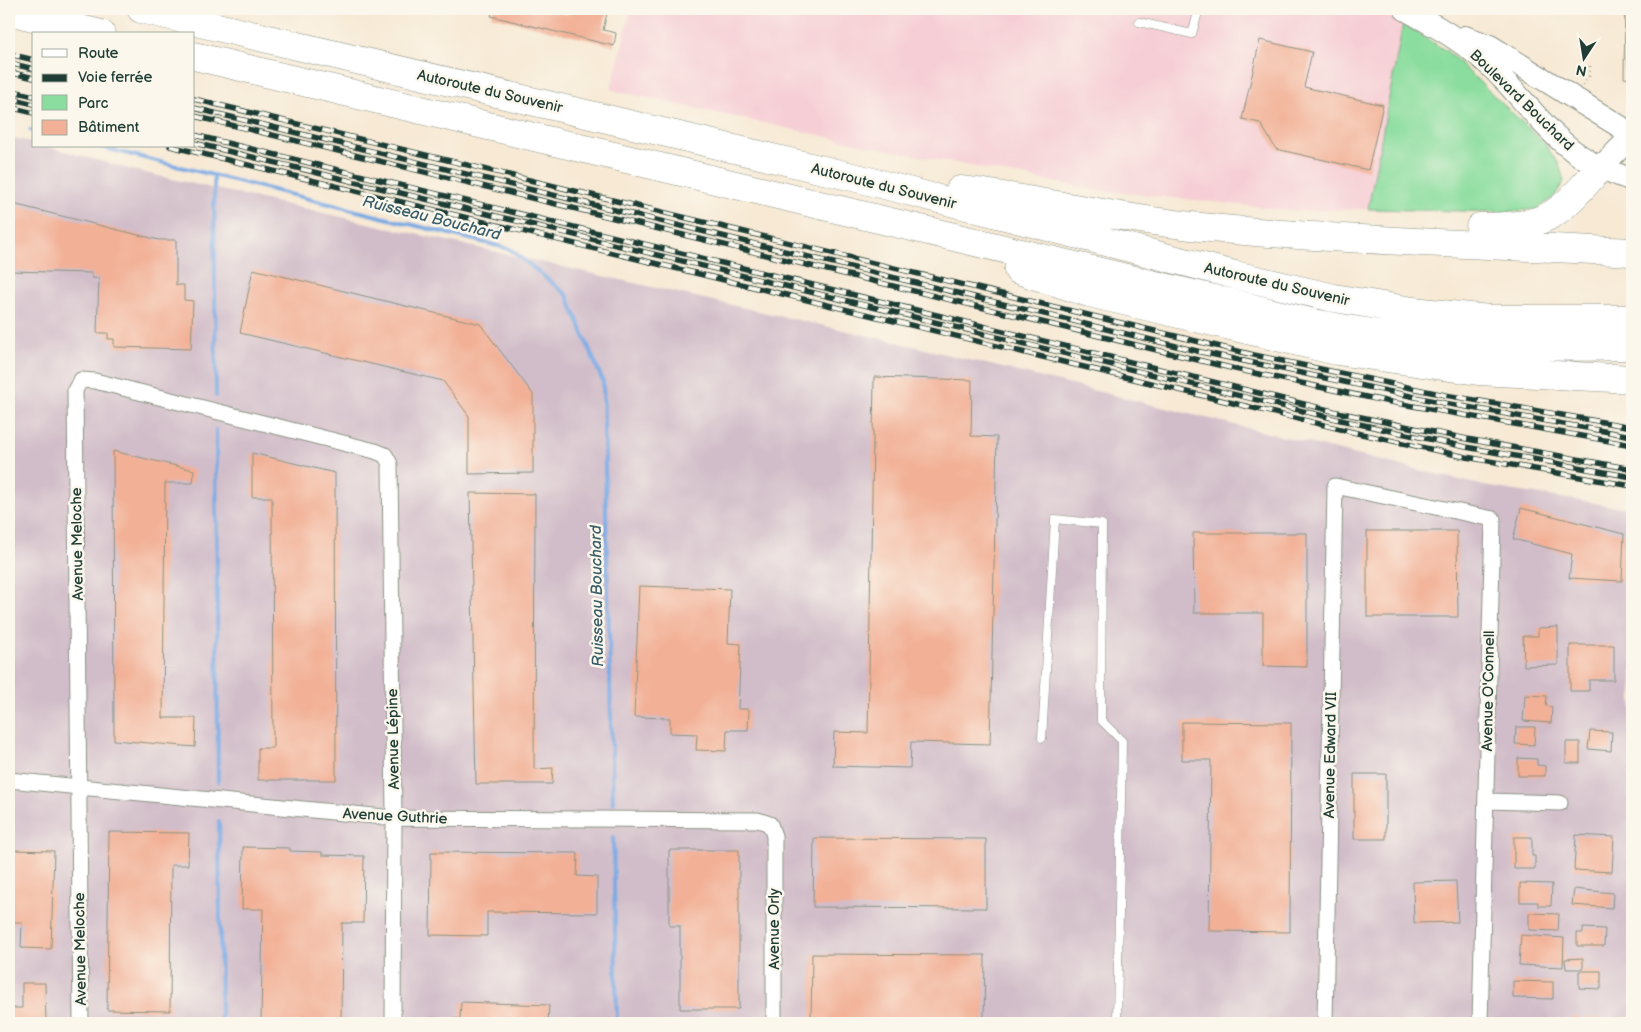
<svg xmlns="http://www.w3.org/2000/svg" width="1641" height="1032" viewBox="0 0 1641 1032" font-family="'Balsamiq Sans',sans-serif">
  <rect width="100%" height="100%" fill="#fbf7ec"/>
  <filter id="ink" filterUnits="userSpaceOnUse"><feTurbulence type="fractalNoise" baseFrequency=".02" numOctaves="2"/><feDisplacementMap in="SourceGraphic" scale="10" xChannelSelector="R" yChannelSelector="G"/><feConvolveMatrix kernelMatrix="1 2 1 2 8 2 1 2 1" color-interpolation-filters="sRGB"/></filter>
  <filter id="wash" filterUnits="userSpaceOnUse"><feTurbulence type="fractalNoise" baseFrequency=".0096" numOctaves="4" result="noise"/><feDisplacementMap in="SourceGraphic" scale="20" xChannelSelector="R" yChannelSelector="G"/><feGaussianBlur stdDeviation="1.12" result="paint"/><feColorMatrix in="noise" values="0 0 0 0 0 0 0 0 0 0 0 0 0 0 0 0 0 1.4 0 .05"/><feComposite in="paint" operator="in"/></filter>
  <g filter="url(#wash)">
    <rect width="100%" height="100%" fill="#f7e9d4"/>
    <path fill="#f6cfd6" d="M631,9H1374L1403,24L1368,209L1297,211L1089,189L883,149L611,90Z"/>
    <path fill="#d1bdc9" d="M9,137L34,143V146H45L132,170L896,342L1484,486L1632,509V1023H9Z"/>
    <path fill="#8add9e" stroke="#548d69" d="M1403,24L1448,52L1544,143L1559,164L1564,181L1554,197L1537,209L1506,212L1368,209Z"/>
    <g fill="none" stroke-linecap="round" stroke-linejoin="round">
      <path stroke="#7aaae4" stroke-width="4" d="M30,130L34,131
        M96,146L510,249L567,295L603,382L613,803
        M214,176L216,396
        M216,430L218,782
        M219,821L221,1023
        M613,837L617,1023"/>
    </g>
    <g id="blocks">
      <path fill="#f2b096" d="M493,9H543L567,14L569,9H608L603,30L616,33L614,46L491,16Z
        M1625,9H1632V79L1624,78Z
        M1260,40L1312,52L1304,87L1383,105L1368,170L1276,149L1260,123L1242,119Z
        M9,203L159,240H176V285H184V300L193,301L191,349L114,347V339H108V333H97L99,278H92V273L9,271Z
        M253,269L480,324L533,394V473L469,474V416L443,381L240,333Z
        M874,377L972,380L971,436L997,437L990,744L911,742L910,768L833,766L834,732L868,733Z
        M113,451L194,470L193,483H165L163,718H196L195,747L114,740Z
        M252,453L335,473L336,780H258V748H273L272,497H252Z
        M470,493L535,494L534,769L553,768L552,784H476Z
        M1521,508L1624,534L1622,581L1569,578L1572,554L1513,539Z
        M1367,531H1457L1458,617H1367Z
        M1193,533H1307V667L1263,666V613H1194Z
        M639,586L730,589L728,643L741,644L738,709H749L748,730H727L726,751L696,750L697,734L670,733V718L634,717Z
        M1558,627V665L1524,666L1523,636H1538V628Z
        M1570,645H1614V680H1589V691H1570Z
        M1525,695L1547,696L1546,706L1552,707L1551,723L1523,721Z
        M1182,722L1291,723L1290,932L1209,931L1211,760H1182Z
        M1516,727H1535L1534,745L1515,744Z
        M1590,731L1612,732L1611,751L1588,749Z
        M1566,742H1580V763H1566Z
        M1518,758L1537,759V765L1545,766V776H1518Z
        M1354,774H1386V839H1354Z
        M109,832L189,833L188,865H171L170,1011L107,1010Z
        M1576,835L1614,837L1612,872L1574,870Z
        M1514,837H1532V856H1535V869H1514Z
        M814,838L986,839V908L813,907Z
        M243,847L290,848V851L322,852V855L364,856L363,923H342L341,1023H261L263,909H242Z
        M9,850L54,851L51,949L21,948L22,922H9Z
        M669,850H739V1009H680V926H669Z
        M431,852L578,853L577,876L597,877V913L487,912V936L430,935Z
        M1456,881L1458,922L1414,923L1413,882Z
        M1520,883L1552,884L1551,906H1538V902H1520Z
        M1574,889L1613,893L1612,908L1572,905Z
        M1529,913L1559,914L1558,931L1529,930Z
        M1583,928L1605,929L1604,946H1577V933H1583Z
        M1521,935L1564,938L1563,967L1519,965Z
        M812,954L985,955L984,1023H811Z
        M1583,958V969H1566L1565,959Z
        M1579,971H1601V989L1579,988Z
        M1513,981L1553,982V999L1513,998Z
        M22,983H45L46,1023H9V1008H22Z
        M461,1002L549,1005L548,1023H430V1018L460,1019Z
        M1571,1017L1605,1019V1023H1571Z"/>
    </g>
  </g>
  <g filter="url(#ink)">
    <use href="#blocks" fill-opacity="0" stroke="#8b9384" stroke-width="1"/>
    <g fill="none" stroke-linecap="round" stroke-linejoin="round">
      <defs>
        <path id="lane" d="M1139,22L1192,34L1199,9
          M1042,738L1055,519L1102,524L1101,720L1122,741L1117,1023"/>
        <path id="street" d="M9,780L394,818L758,820L770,824L774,836V1023
          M1486,801L1560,803
          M81,1023L75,390L81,380L95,381L375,451L385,455L390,464L394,818L393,1023
          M1325,1023L1335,486L1493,519L1480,1023"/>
        <path id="secondary" d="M1405,9C1434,25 1463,41 1488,64C1522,95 1549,139 1590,162C1603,170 1618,174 1632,180
          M1465,37L1490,46L1632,134
          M1601,167L1632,136"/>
        <path id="highway" d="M141,9L857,178L1235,275L1334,298L1413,311L1489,319H1632
          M9,11L101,34
          M194,56L1319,324C1423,344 1527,349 1632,346
          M960,190C1038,199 1114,218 1191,226C1338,241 1485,244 1632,252
          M1480,227C1551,226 1554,218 1601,167
          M1018,270L1089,293L1337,351L1478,371L1632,379"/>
      </defs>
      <use href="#lane" stroke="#8b9384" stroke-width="9"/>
      <use href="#street" stroke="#8b9384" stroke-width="17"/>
      <use href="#secondary" stroke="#8b9384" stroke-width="24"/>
      <use href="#highway" stroke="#8b9384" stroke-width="29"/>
      <path stroke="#8b9384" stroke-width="2.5" stroke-dasharray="1 4" stroke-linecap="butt" d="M1583,85L1589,76L1590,66"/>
      <use href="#lane" stroke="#fff" stroke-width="8"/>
      <use href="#street" stroke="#fff" stroke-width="15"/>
      <use href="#secondary" stroke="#fff" stroke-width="22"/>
      <use href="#highway" stroke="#fff" stroke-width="28"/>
      <defs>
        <path id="rail" d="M9,54L34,60
          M9,63L34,69
          M9,72L34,78
          M9,90L34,96
          M9,98L34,104
          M194,99L1254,355L1445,395L1632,427
          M9,107L34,113
          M194,108L1201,352L1444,403L1632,436
          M194,116L1235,369L1385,401L1632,445
          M194,135L1337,412L1467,439L1632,469
          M194,143L1336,419L1466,447L1632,477
          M170,146L1357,433L1466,457L1632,486"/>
      </defs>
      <use href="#rail" stroke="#1f3d34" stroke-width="5.5"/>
      <use href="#rail" stroke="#fbf7ec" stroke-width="4" stroke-dasharray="11" stroke-linecap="butt"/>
    </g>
  </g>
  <g text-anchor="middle" stroke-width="5" stroke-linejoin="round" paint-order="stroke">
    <g font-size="15" fill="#1f3d34" stroke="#fbf7ec">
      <text transform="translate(490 91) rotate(13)" y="5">Autoroute du Souvenir</text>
      <text transform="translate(1522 100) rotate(44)" y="5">Boulevard Bouchard</text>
      <text transform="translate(884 186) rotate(14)" y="5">Autoroute du Souvenir</text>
      <text transform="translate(1277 284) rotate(13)" y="5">Autoroute du Souvenir</text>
      <text transform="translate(77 544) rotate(-91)" y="5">Avenue Meloche</text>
      <text transform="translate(1488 691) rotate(-89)" y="5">Avenue O'Connell</text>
      <text transform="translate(393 739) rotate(-91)" y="5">Avenue Lépine</text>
      <text transform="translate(1330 755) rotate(-89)" y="5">Avenue Edward VII</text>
      <text transform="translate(395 816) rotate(3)" y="5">Avenue Guthrie</text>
      <text transform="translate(774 929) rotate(-90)" y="5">Avenue Orly</text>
      <text transform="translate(80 949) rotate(-91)" y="5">Avenue Meloche</text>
    </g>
    <g font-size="16" font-style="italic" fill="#3a5e69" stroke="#fbf7ec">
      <text transform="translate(432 217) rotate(14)" y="6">Ruisseau Bouchard</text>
      <text transform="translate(596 596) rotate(-91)" y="6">Ruisseau Bouchard</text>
    </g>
  </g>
  <rect width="1641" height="1032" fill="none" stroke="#fbf7ec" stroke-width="30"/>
  <rect x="32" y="32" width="162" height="115" fill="#fbf7ec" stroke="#a3ada2"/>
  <rect x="42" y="49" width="25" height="8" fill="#ffffff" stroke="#a3ada2"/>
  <text x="78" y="58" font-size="15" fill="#1f3d34">Route</text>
  <rect x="42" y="74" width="25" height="8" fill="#1f3d34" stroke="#a3ada2"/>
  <text x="78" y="82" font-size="15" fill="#1f3d34">Voie ferrée</text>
  <rect x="42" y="95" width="25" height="15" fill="#8add9e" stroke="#a3ada2"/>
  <text x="78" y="108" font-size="15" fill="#1f3d34">Parc</text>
  <rect x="42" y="120" width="25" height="15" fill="#f2b096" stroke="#a3ada2"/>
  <text x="78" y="132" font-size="15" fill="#1f3d34">Bâtiment</text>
  <g transform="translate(1584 58) rotate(192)" stroke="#fbf7ec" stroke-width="4" paint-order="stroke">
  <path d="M0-4L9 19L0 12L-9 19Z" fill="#1f3d34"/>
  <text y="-8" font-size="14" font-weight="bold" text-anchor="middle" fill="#1f3d34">N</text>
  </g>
</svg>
